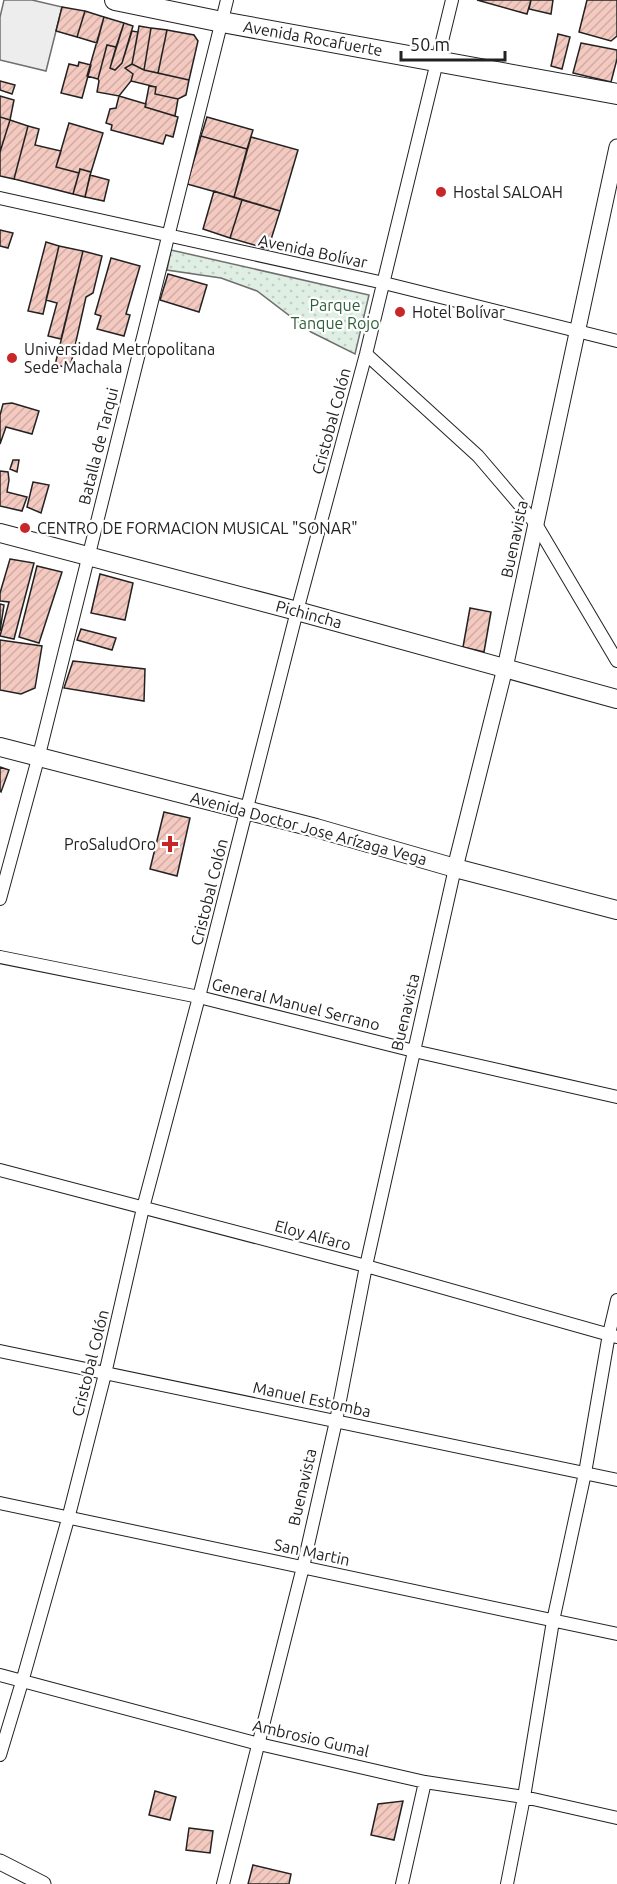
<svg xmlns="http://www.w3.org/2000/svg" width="617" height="1884" viewBox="0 0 617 1884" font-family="Ubuntu,sans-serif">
  <defs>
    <pattern id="park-dots" width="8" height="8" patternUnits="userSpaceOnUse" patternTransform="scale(1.5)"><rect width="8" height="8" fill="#e0efe3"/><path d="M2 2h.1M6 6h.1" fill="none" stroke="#c0cdc2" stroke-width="1.8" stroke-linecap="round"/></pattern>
    <pattern id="building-hatch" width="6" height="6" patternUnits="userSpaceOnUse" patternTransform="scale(1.5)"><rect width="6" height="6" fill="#f3c9c0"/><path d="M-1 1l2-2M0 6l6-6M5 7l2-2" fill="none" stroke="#d0aca5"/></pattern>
  </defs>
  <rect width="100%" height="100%" fill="#fff"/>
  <path fill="url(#park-dots)" stroke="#6f6f6f" stroke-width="1.5" d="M171,250L369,295L355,354L311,332L257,291L221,278L167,270Z"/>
  <path fill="#ededed" stroke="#6f6f6f" stroke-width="1.5" d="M4,0H32L62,7L46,71L0,60V17Z"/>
  <path fill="url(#building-hatch)" stroke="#222" stroke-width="1.5" d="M477,0H531L527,14Z
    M531,0H553L551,14L529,9Z
    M587,0H617V36L611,41L579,32Z
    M62,7L85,11L77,37L56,31Z
    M85,11L104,17L97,43L77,37Z
    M104,17L124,23L116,47L107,45L98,79L87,76Z
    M124,23L133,26L122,63L115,70L110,68Z
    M139,26L151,28L144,70L132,64Z
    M151,28L167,30L158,73L144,70Z
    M167,30L194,35L198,41L189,80L158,73Z
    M132,31L138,32L132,64L125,68L133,74L131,81L119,96L97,92L99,81L98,79L107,45L116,47L110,68L115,70L122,63Z
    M558,34L570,37L562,69L551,66Z
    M581,43L617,50V59L611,82L573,73Z
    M79,62L91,65L82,98L61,93L69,64L78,66Z
    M132,64L144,70L189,80L186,95L178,99L155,94L156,87L131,81L133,74L125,68Z
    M0,81L15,85L12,94L0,90Z
    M149,86L156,87L155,94L178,99L175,116L145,107Z
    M0,96L14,100L10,120L0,117Z
    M119,96L146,104L145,107L178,117L173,137L166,135L163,144L111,130L112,125L106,123L110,109L116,108Z
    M0,117L10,120L0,152Z
    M207,117L253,130L247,149L201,136Z
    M10,120L28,126L14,179L0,176V152Z
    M69,123L103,133L91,172L80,169L79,173L56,167Z
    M28,126L39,129L35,145L61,151L56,167L79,173L73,194L14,179Z
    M201,136L247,149L234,197L187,184Z
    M251,137L298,150L280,211L234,197Z
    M80,169L91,172L85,197L73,194Z
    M90,175L109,180L104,201L85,197Z
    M214,191L242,200L230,238L203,229Z
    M242,200L280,211L268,249L230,238Z
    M0,230L13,233L8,248L0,246Z
    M46,242L59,246L43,314L28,311Z
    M59,246L83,251L61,339L48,336L57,303L46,300Z
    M83,251L102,256L93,293L86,297L70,368L55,365Z
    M111,258L140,266L126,314L130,315L124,336L97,329L101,316L95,314Z
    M168,274L207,285L199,312L160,300Z
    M12,403L39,411L32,434L6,427L0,444V415L3,404Z
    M13,460H19L17,472L10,469Z
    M0,471L8,472L9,480L7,492L27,497L22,511L0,506Z
    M33,482L49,485L41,513L27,507Z
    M10,559L34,563L14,639L0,636L9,602L0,601V593Z
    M37,566L62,572L39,643L19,637Z
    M100,574L133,583L125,620L91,613Z
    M0,604L4,605L0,631Z
    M470,608L491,612L484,652L463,647Z
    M81,629L116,638L112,650L77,640Z
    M0,640L42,646L35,688L21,694L0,690Z
    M73,661L145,669L144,701L64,688Z
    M0,767L9,770L1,792L0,791Z
    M164,812L190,818L177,876L150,869Z
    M155,1791L176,1797L170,1820L149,1815Z
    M403,1801L394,1840L371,1835L378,1804Z
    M189,1828L213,1831L210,1853L186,1850Z
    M253,1865L291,1874L289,1884H248Z"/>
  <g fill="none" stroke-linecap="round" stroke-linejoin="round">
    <defs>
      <path id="minor" d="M0,198L384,283L617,341
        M366,354L478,456L536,524L617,661
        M0,899L39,755L227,0
        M0,957L199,997L414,1051L617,1097
        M0,1170L366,1266L617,1337
        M0,1351L617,1480
        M0,1503L617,1634
        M0,1675L259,1744L425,1782L524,1797L617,1818
        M0,1755L22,1682L68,1519L105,1374L143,1208L199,997L297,611L366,354L452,0
        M223,1884L303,1567L336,1421L366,1266L455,868
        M402,1884L425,1782
        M507,1884L524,1797L553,1621L585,1473L609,1334L617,1300"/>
      <path id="tertiary" d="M455,868L505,668L617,147
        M0,1862L43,1884"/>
      <path id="secondary" d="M0,533L297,611L617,699
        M0,747L316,828L455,868L617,910"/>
      <path id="primary" d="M115,0L222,22L617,94"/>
    </defs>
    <use href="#minor" stroke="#222" stroke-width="14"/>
    <use href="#tertiary" stroke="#222" stroke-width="17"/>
    <use href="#secondary" stroke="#222" stroke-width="20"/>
    <use href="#primary" stroke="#222" stroke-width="22"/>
    <use href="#minor" stroke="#fff" stroke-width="12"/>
    <use href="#tertiary" stroke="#fff" stroke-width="15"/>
    <use href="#secondary" stroke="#fff" stroke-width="18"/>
    <use href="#primary" stroke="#fff" stroke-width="20"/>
  </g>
  <g fill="#c62828" stroke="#fff" stroke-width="2">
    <circle cx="441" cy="192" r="6"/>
    <circle cx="400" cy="312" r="6"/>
    <circle cx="12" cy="358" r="6"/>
    <circle cx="25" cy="528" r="6"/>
    <path d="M167 835h6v6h6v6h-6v6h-6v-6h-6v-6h6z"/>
  </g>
  <g text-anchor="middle" stroke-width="4.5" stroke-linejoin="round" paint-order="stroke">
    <g font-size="16" fill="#222" stroke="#fff">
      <text transform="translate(313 38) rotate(10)" y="6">Avenida Rocafuerte</text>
      <text transform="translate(313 251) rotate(12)" y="6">Avenida Bolívar</text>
      <text transform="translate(331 421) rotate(-75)" y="6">Cristobal Colón</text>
      <text transform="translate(98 446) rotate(-76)" y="6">Batalla de Tarqui</text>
      <text transform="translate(514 539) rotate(-78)" y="6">Buenavista</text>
      <text transform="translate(309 614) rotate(15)" y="6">Pichincha</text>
      <text transform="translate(309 828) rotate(15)" y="6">Avenida Doctor Jose Arízaga Vega</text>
      <text transform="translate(209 892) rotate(-76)" y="6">Cristobal Colón</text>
      <text transform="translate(296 1004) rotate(14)" y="6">General Manuel Serrano</text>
      <text transform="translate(405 1012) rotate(-77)" y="6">Buenavista</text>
      <text transform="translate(313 1235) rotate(15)" y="6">Eloy Alfaro</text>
      <text transform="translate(90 1363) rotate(-76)" y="6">Cristobal Colón</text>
      <text transform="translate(312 1399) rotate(12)" y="6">Manuel Estomba</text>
      <text transform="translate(302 1487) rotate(-77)" y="6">Buenavista</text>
      <text transform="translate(312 1552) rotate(12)" y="6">San Martin</text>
      <text transform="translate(311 1738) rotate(13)" y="6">Ambrosio Gumal</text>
    </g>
    <g font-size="16" fill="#222" stroke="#fff" text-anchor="start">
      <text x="453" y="198">Hostal SALOAH</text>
      <text x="412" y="318">Hotel Bolívar</text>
      <text x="24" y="355">Universidad Metropolitana<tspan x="24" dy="18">Sede Machala</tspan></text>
      <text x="37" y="534">CENTRO DE FORMACION MUSICAL "SONAR"</text>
      <text x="156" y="850" text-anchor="end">ProSaludOro</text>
    </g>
    <g font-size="16" fill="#2f5e38" stroke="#fff">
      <text x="335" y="311">Parque<tspan x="335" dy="18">Tanque Rojo</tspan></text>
    </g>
  </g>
  <path d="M401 51v9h104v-9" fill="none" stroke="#222222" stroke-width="3"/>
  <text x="410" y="51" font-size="18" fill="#222222" stroke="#ffffff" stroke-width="4.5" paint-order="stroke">50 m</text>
</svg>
